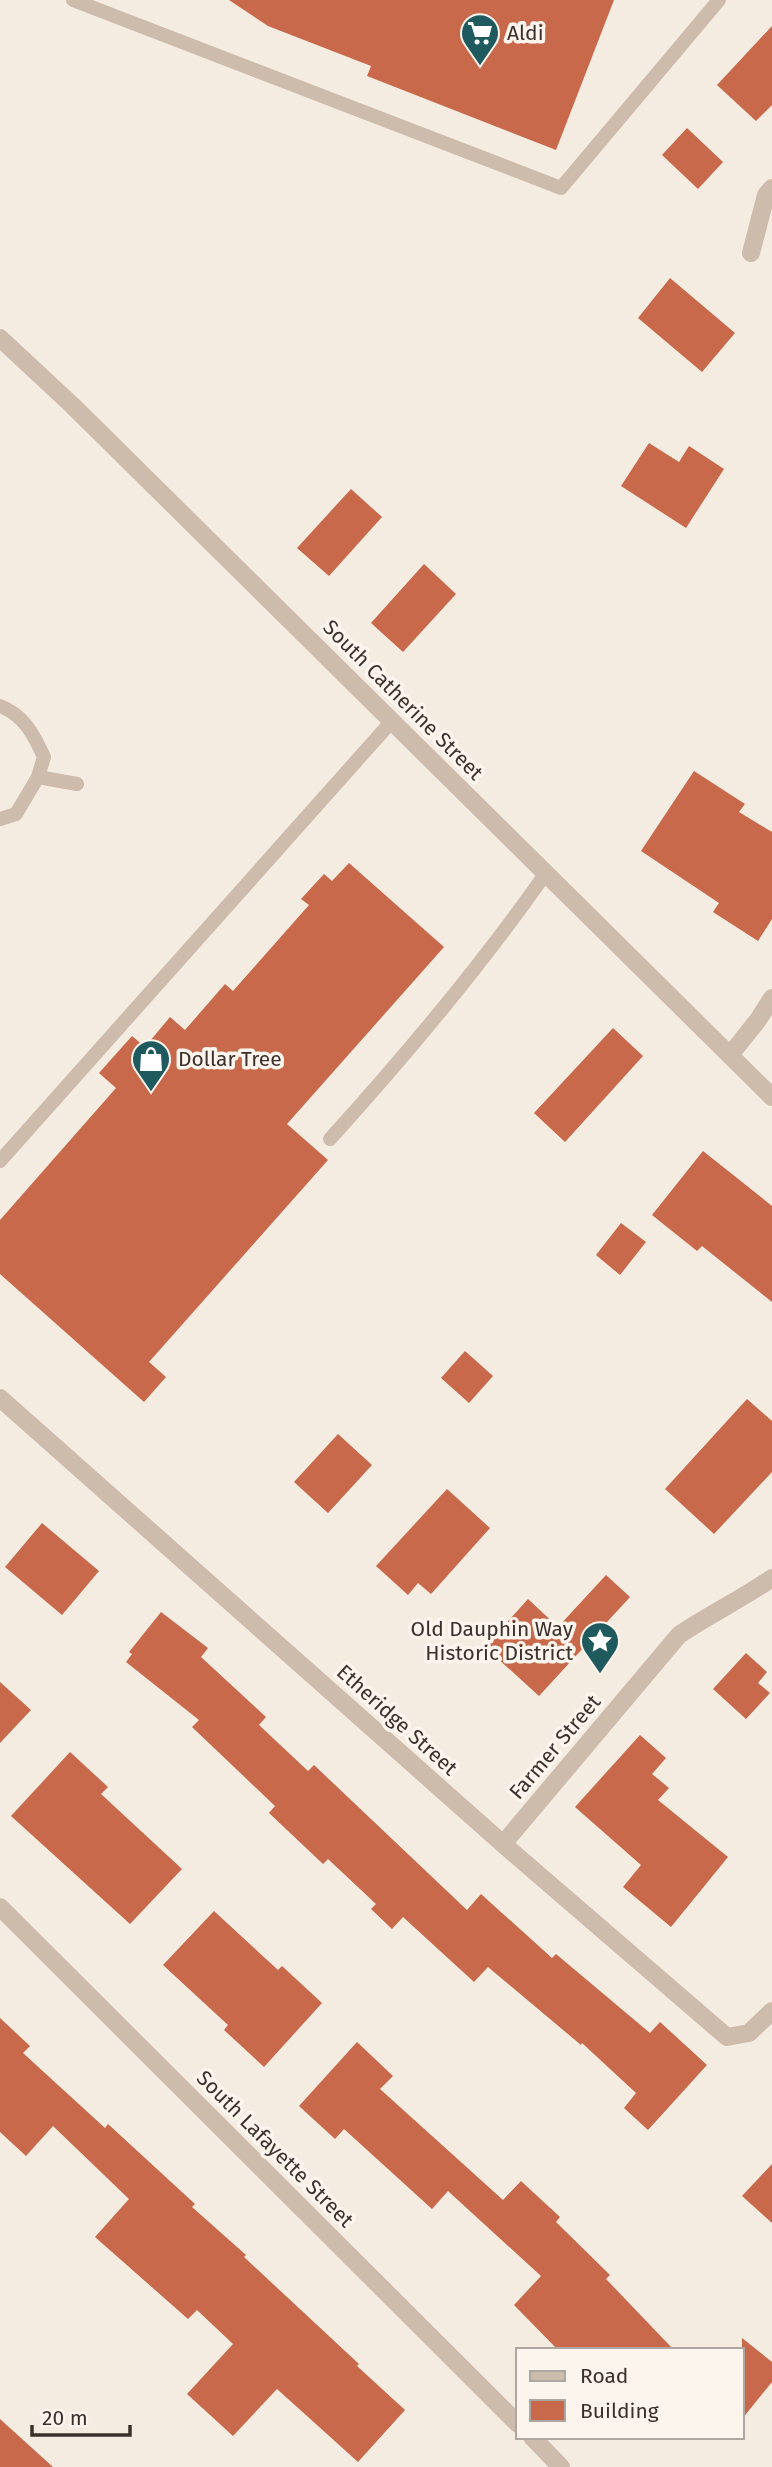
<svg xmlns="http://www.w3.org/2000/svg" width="772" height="2467" viewBox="0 0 772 2467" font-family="'Fira Sans',sans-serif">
  <rect width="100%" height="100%" fill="#f4ebe1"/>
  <path fill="#c8694b" d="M229,0H614L556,150L367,76L371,66L268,26Z
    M772,26V105L756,121L717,85Z
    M687,128L723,162L698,189L662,155Z
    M670,278L735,333L702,372L638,318Z
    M649,443L679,462L689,446L724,469L686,528L621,486Z
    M351,489L382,517L329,576L297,548Z
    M424,564L456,594L403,652L371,623Z
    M694,771L745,804L739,812L772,832V919L758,941L713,912L719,903L641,851Z
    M349,863L444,947L287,1124L328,1160L149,1362L166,1377L144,1402L0,1274V1220L116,1088L99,1073L132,1036L145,1047L170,1017L185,1030L225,984L233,991L309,905L301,899L324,874L332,881Z
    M613,1028L643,1056L565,1142L534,1113Z
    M703,1151L772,1206V1302L702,1246L697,1251L652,1215Z
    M621,1223L646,1242L620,1275L596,1255Z
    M465,1351L493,1376L469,1403L441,1378Z
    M747,1399L772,1421V1472L714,1534L665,1489Z
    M338,1434L372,1465L328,1513L294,1482Z
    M447,1489L490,1528L431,1594L418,1583L408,1595L376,1566Z
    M42,1523L99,1571L62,1615L5,1567Z
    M606,1575L630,1597L539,1696L485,1647L528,1599L558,1627Z
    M161,1612L208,1648L201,1657L266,1717L259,1725L308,1771L314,1765L467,1910L481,1894L552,1958L556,1954L650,2033L660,2022L707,2065L648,2130L624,2108L636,2093L582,2043L581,2045L488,1967L474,1982L403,1917L392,1929L371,1909L376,1904L328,1859L323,1864L269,1813L275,1806L192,1727L199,1720L126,1662L132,1654L129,1652Z
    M746,1653L767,1672L758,1683L770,1693L746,1719L713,1689Z
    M0,1682L31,1710L0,1743Z
    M640,1735L666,1758L652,1774L669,1788L658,1800L728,1857L671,1927L623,1887L641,1865L575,1807Z
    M70,1752L108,1787L101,1794L182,1869L130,1924L11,1816Z
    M214,1911L278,1970L282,1966L322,2003L264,2067L224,2030L228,2025L163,1965Z
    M0,2018L30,2046L23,2053L105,2128L108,2124L195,2204L192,2207L246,2255L244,2257L359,2364L357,2366L405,2410L358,2462L277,2389L233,2436L187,2394L233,2344L197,2310L188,2319L95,2237L129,2199L53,2126L26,2156L0,2132Z
    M357,2042L393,2076L380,2089L503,2200L521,2181L560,2217L556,2222L610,2275L606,2279L674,2350H558L514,2305L541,2276L448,2191L432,2209L344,2129L335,2139L299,2106Z
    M772,2164V2223L742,2196Z
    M742,2338L772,2362V2382L742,2419Z
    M0,2419L53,2467H0Z"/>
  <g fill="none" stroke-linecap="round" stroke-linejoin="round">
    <path stroke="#cdbbac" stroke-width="14" d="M73,0L561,188L719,0
      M0,706C24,715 34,735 44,757L38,777L16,814L0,819
      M38,777L77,784
      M330,1139C407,1054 480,967 546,873
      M0,1161L392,721"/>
    <path stroke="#cdbbac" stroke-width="18" d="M751,253L766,195L772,188
      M730,1055L758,1020L772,998
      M0,1398L503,1844L727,2037L749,2033L772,2011
      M503,1844L679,1635C710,1614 742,1599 772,1578"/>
    <path stroke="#cdbbac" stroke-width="18" d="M0,338L73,406L772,1097
      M0,1907L518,2424
      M532,2437L561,2467"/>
  </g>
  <defs>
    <symbol id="supermarket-pin" viewBox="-11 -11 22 30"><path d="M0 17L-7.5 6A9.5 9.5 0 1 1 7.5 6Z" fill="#1f5a5e" stroke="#fbf5ee"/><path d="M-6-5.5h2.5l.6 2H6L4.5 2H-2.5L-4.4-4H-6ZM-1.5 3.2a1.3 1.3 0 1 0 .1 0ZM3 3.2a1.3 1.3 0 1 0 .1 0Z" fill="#fff"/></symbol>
    <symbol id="shop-pin" viewBox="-11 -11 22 30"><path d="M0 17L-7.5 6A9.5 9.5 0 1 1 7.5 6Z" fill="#1f5a5e" stroke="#fbf5ee"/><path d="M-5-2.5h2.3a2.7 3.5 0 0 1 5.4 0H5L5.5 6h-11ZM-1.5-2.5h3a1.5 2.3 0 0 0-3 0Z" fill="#fff"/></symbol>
    <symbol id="sight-pin" viewBox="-11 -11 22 30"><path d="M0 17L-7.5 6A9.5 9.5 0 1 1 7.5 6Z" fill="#1f5a5e" stroke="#fbf5ee"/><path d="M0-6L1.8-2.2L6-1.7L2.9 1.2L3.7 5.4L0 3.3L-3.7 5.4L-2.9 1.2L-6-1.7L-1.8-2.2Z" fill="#fff"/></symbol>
  </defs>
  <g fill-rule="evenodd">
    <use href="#supermarket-pin" x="458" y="11" width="44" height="60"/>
    <use href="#shop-pin" x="129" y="1037" width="44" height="60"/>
    <use href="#sight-pin" x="578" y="1619" width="44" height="60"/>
  </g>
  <g text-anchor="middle" stroke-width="7" stroke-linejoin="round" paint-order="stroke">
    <g font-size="21" fill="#3b302b" stroke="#fbf5ee" text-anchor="start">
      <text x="507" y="40">Aldi</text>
      <text x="178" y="1066">Dollar Tree</text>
      <text x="573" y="1636" text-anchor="end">Old Dauphin Way<tspan x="573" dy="24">Historic District</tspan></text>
    </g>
    <g font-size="21" fill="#3b302b" stroke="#fbf5ee">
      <text transform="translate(403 700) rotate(45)" y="7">South Catherine Street</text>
      <text transform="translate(397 1720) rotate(42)" y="7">Etheridge Street</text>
      <text transform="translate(555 1747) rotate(-50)" y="7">Farmer Street</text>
      <text transform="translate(275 2149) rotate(45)" y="7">South Lafayette Street</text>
    </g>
  </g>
  <rect x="516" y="2348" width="228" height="91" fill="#fbf5ee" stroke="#aea6a0" stroke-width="2"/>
  <rect x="530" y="2371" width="35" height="10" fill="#cdbbac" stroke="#aea6a0" stroke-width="2"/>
  <text x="580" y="2383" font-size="21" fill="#3b302b">Road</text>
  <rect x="530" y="2400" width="35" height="21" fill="#c8694b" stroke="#aea6a0" stroke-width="2"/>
  <text x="580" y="2418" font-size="21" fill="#3b302b">Building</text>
  <path d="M32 2425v10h98v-10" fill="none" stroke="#3b302b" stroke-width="3.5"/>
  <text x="42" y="2425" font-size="21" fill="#3b302b" stroke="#fbf5ee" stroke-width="5" paint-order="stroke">20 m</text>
</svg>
